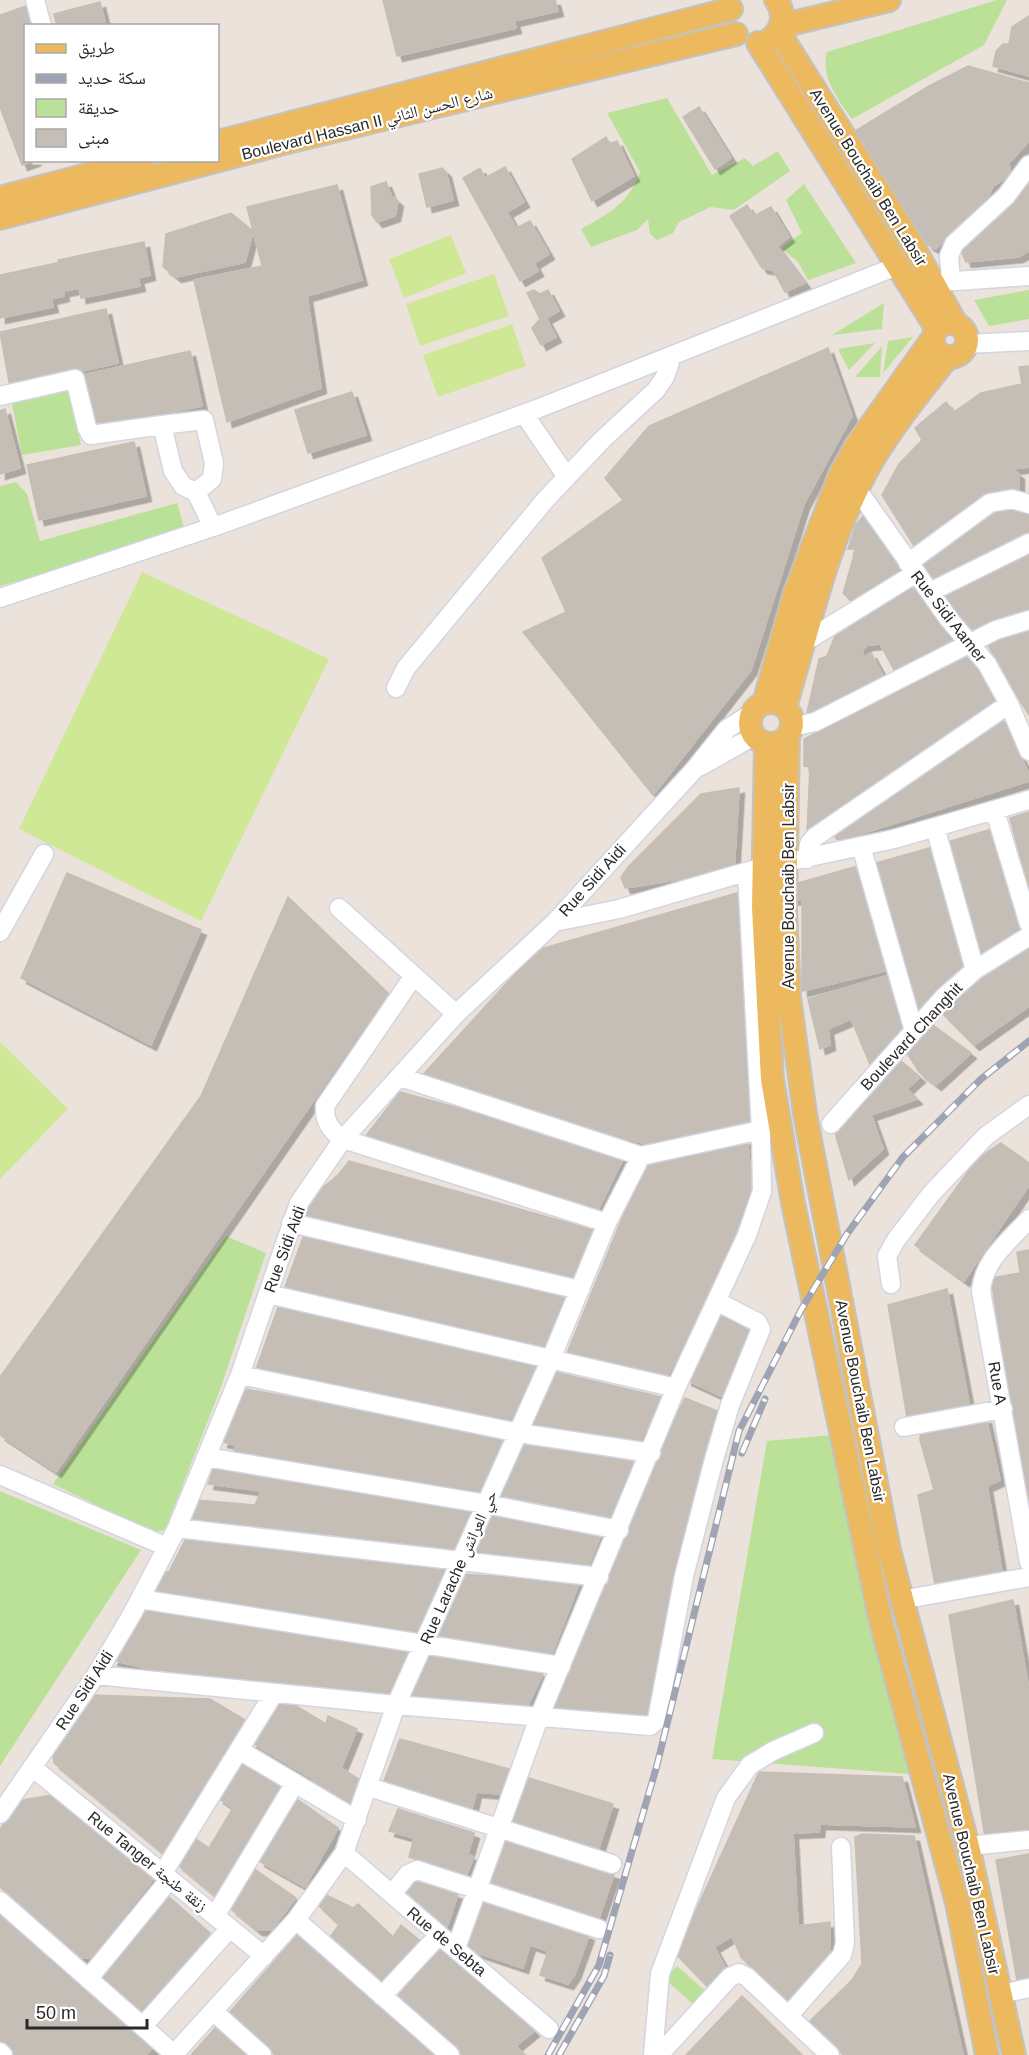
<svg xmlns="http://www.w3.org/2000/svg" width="1029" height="2055" viewBox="0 0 1029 2055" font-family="Arial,'Noto Naskh Arabic',sans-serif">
  <defs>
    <filter id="shadow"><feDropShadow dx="5.5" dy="5.5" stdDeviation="0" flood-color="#0004"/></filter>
  </defs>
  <rect width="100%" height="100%" fill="#ebe2db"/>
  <path fill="#bbe199" d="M997,0H1007L984,45L852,119C838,100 820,76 827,52Z
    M667,98L712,175L745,158L753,166L778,151L790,171L734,210L711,207L679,222L673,233L657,240L650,234L648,219L637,230L591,247L581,229C610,213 628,204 640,172L607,113Z
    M804,184L856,263L808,280L798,262L781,248L802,233L786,200Z
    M1029,290V319L989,326L974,300Z
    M884,303L882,329L832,335Z
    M913,337L883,373L888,341Z
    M875,343L849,370L838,349Z
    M882,346L880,377H855Z
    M70,388L81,445L22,455L11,398Z
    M16,482L27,494L40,541L177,503L186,534L0,586V486Z
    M226,1236L266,1253L220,1390L165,1530L152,1532L53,1484Z
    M832,1435L922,1775L712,1759L767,1441Z
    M0,1491L141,1550L0,1766Z
    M677,1966L709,1994L697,2008L665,1979Z"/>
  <path fill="#cfe895" d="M451,235L466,273L404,298L389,259Z
    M494,274L509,316L420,346L406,304Z
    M512,324L526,366L438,397L423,355Z
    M142,572L329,659L201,921L19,829Z
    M0,1042L68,1109L0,1179Z"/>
  <path fill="#c4beb7" stroke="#c6beb5" stroke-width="1.5" filter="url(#shadow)" d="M383,0H555L558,11L514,21L516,28L397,56Z
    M100,2L106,26H57L54,14Z
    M29,5L35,26H26V160H36L22,165L0,107V15Z
    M1029,16V76L993,66L996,51L1003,44H1009L1012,27Z
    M968,66L1029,83V141L1009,163L1010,175L993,186L989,195L936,249L928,245L918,228L906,232L896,205L855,131L929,86Z
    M699,107L731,158L715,169L683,117Z
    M606,137L610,144L617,141L634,176L592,201L572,159Z
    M505,167L524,202L507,212L516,228L530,221L549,254L534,263L538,271L520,281L463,178L480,168L485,178Z
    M442,168L446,172L453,200L427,207L419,174Z
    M1029,172V251L1018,257L966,262L959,246Z
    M386,182L391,195L398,201L395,216L377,222L372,215L371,187Z
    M337,185L362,280L307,296L321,388L227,422L194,280L262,266L247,207Z
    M747,205L754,216L771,207L789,237L777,246L805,283L785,292L773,270L762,268L730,216Z
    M231,213L253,231L245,262L176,277L163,267L166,234Z
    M144,242L150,275L138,278L140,286L81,298L79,288L64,291L58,260Z
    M57,263L64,296L51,299L53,307L0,318V275Z
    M534,290L540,294L548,290L559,311L546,318L556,337L541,345L532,328L540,319L527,293Z
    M106,309L118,363L10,387L0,332Z
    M828,348L852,416L804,504L751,670L653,795L523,632L566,612L542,558L623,500L605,478L649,426Z
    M190,351L202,406L94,429L83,375Z
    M1029,366V467L1012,469L1019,474V489L974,500L973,506L916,549L882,495L899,464L922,440L915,428L946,402L954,412L981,393L1022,384L1019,367Z
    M352,392L366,435L308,453L295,410Z
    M5,409L20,468L0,474V411Z
    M134,442L146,496L39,520L27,465Z
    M1007,506L1029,513V535L934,580L922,566L987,513Z
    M865,513L906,570L853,603L843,593L856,549H848L856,525Z
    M1029,552V610L1009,614L966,634L940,595Z
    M913,586L951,641L894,670L880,644L867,645L862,651L864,657L871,653L886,681L810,720L807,713L819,659L827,656L835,636Z
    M1029,630V715L1004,677L988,645L1010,634Z
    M970,655L998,700L807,834L810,767L804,766V739Z
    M1001,716L1029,774V781L838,841L834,835Z
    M739,788L734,871L625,888L621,877L628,867L701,794Z
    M1029,812V891L1010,818Z
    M992,829L1021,931L980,959L947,842Z
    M933,847L968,969L926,1010L914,1011L876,863Z
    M858,866L885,971L802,991V900L790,899L794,884Z
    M67,873L201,930L151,1045L21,978Z
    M737,893L749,1121L646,1144L417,1081L537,950Z
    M288,897L388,993L56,1472L0,1435V1377L201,1096Z
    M1029,947V1006L974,1045L943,1014L987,968Z
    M889,975L895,1008L901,1011L907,1029L871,1067L851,1019L828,1029L830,1045L820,1049L808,999Z
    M933,1025L971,1053L936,1085L919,1072L907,1053Z
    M900,1060L920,1077L907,1089L917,1099L871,1115L883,1149L849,1180L835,1133Z
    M400,1092L626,1153L597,1212L360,1143Z
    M747,1139L753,1189L715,1286L666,1379L567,1353L643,1167Z
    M1001,1143L1029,1163V1185L964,1281L915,1245L977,1159Z
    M349,1161L594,1230L573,1281L302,1216L310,1198L338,1175Z
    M305,1232L569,1295L543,1351L285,1287Z
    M1029,1250V1509H1026L991,1278L1020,1273L1017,1252Z
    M947,1289L969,1403L907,1417L888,1305Z
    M280,1302L539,1364L514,1421L255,1372Z
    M716,1313L751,1329L721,1396L686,1380Z
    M555,1372L661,1397L639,1444L530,1425Z
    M245,1389L509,1436L481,1497L232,1457L236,1445L222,1442Z
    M685,1398L722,1413L709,1444L698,1485L646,1720L548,1713L650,1469Z
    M986,1418L1000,1480L987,1486L1003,1578L936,1590L918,1495L934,1490L920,1440L921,1428Z
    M523,1441L633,1462L611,1524L496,1498Z
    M214,1467L477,1508L456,1554L186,1523L197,1500L255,1505L261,1491L208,1484Z
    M488,1511L602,1532L588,1567L468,1554Z
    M186,1538L445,1565L418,1636L152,1592L160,1571L169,1572Z
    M459,1574L580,1581L552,1654L434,1636Z
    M1013,1600L1029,1690V1828L985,1837L949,1615Z
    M145,1605L411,1646L396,1680L393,1696L162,1672L112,1660Z
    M428,1653L544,1672L528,1705L411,1699Z
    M89,1695L210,1699L247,1721L163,1853L54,1763L52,1749Z
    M273,1702L293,1704L326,1724L328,1716L357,1729L341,1768L362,1781L351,1808L309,1784L313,1779L251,1742Z
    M400,1739L509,1769L499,1794L476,1792L472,1809L384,1781Z
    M238,1760L284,1787L218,1898L177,1864L192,1836L209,1848L233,1808L218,1798Z
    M759,1772L902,1777L915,1827L820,1824L819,1832L793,1833L798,1926L830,1922V1967L788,2004L741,1957L732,1936L714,1947L726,1969L710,1989L676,1954Z
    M523,1776L613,1804L598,1851L509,1823Z
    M52,1795L153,1879L91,1958H82L0,1887V1830L16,1801Z
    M294,1797L338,1828L305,1887L259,1861Z
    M398,1809L474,1833L468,1854L474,1857L466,1876L409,1857L414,1838L389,1831Z
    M862,1834L914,1836L963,2055H844L809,2022L852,1980L862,1964L855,1837Z
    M501,1840L614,1874L599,1918L486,1884Z
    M1029,1854V1979L1017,1981L996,1860Z
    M253,1868L296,1898L271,1930H257L231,1909Z
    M410,1880L458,1894L447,1927L405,1895Z
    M324,1894L353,1908L358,1904L393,1937L401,1925L423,1943L384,1979H374L328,1940L339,1925L317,1904Z
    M168,1896L211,1934L138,2014L95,1977Z
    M479,1899L589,1935L575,1974L568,1984L540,1975L548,1951L530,1945L523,1968L463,1948Z
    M0,1914L154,2047L146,2055H14L0,2043Z
    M298,1934L435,2055H276L229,2013Z
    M440,1947L534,2031L516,2046L525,2055H463L398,1996Z
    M742,1996L802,2055H686Z
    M216,2027L247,2055H191Z"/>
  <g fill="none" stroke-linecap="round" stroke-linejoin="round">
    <defs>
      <path id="minor" d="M35,0L42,26
        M951,280L949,256L954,244L1006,196L1029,165
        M941,282L1029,276
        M967,344L1029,341
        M0,396L75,379L87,428L91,435L162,425L173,471L183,486L196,492L213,527
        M524,414L567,477
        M162,425L204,420L214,463L212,479L196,492
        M857,489L948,618L987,664L1009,704L1029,751
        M908,563L990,503L1012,499L1029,504
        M930,592L1029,543
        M0,598L219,525L537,409L897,266
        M803,643L916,573
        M396,688L406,668L546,499L603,439L656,390L665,377L672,356
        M792,727L815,722L996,630L1029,620
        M701,766L754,736
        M995,811L1029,924
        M935,827L975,970
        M861,846L914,1031
        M807,859L809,844L815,837L1009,704
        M339,908L456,1014
        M555,922L619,909L763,867L894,839L1029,800
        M0,932L44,854
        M413,977L325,1106C324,1121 330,1130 343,1139L607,1223
        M400,1077L641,1156L761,1130
        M831,1124L944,997L975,970L1029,936
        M1029,1219C1009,1241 983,1261 981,1291L1029,1562
        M291,1223L580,1290
        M891,1284L887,1256L896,1240L931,1194L986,1136L1029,1105
        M268,1294L676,1388
        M240,1375L519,1433L651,1453
        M904,1427L1003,1409
        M206,1457L486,1504L619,1530
        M0,1475L167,1547
        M177,1528L599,1577
        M140,1599L561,1666
        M901,1600L1029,1577
        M96,1675L396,1705L650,1726L657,1720L684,1576L713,1463L730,1405L761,1329L757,1322L718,1302
        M239,1750L357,1820
        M32,1767L264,1956
        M369,1787L612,1864
        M0,1814L96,1675L132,1614L177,1528L240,1375L299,1203L343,1139L456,1014L555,922L694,770L727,729L752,713
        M968,1846L1029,1840
        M344,1853L549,2029
        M163,1873L274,1693
        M392,1894L408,1874L417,1870L599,1929
        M0,1901L174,2054
        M215,1916L295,1783
        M296,1920L450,2055
        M456,1948L540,1715L676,1388L747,1235L762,1191L761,1130L747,872
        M88,1979L170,1879
        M1001,1994L1029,1988
        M382,1996L439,1935
        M213,2011L262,2055
        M789,2015L842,1955L845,1943L841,1847
        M143,2026L230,1928
        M0,2052L3,2055
        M173,2055L296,1920L344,1853L396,1705L551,1359L607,1223L641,1156
        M653,2055L660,1974L726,1798L750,1765L773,1751L814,1733
        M659,2055L730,1977L739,1973L747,1977L830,2055"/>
      <path id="major" d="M781,26L889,0
        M778,31L912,244L956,324
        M769,40C783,31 786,13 776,0
        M758,43L937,329
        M218,142L731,9
        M0,198L144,160
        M0,218L287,142L736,34
        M933 340a17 17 0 1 1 34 0a17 17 0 1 1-34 0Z
        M750 723a21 21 0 1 1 42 0a21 21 0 1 1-42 0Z
        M764,703L795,593L840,475L856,446L933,338
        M785,707C810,624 828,537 872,461C894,424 921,391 948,357
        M788,736L785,909L789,997L805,1114L889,1550L968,1846L1014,2055
        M766,744L763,907L772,1079L793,1203L881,1622L957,1903L987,2055"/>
    </defs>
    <use href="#minor" stroke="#d1d6e2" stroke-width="21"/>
    <use href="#major" stroke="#c3c3c3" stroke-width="26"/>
    <use href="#minor" stroke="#fff" stroke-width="18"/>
    <use href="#major" stroke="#edb95f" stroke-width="22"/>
    <defs>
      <path id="rail" d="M742,1453L765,1399
        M548,2055L599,1965L657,1765L739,1431L801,1310L847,1234L903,1157L981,1079L1029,1041
        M559,2055L604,1976L610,1955"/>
    </defs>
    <use href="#rail" stroke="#9ea4b3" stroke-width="7"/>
    <use href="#rail" stroke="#fff" stroke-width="4.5" stroke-dasharray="14" stroke-linecap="butt"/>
  </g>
  <g text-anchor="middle" stroke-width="4.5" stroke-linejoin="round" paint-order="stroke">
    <g font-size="16" fill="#292929" stroke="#fff">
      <text transform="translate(367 123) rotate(-14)" y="6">Boulevard Hassan II شارع الحسن الثاني</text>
      <text transform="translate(869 177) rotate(58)" y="6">Avenue Bouchaib Ben Labsir</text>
      <text transform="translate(949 616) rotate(52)" y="6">Rue Sidi Aamer</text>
      <text transform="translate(592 880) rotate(-48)" y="6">Rue Sidi Aidi</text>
      <text transform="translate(788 886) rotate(-90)" y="6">Avenue Bouchaib Ben Labsir</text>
      <text transform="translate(911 1036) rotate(-47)" y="6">Boulevard Changhit</text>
      <text transform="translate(284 1249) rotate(-70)" y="6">Rue Sidi Aidi</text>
      <text transform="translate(998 1383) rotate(80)" y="6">Rue A</text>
      <text transform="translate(861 1401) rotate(79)" y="6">Avenue Bouchaib Ben Labsir</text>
      <text transform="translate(458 1567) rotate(-66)" y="6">Rue Larache حي العرائش</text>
      <text transform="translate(84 1690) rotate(-57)" y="6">Rue Sidi Aidi</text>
      <text transform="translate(148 1861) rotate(39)" y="6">Rue Tanger زنقة طنجة</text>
      <text transform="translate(972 1874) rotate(77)" y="6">Avenue Bouchaib Ben Labsir</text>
      <text transform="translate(447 1941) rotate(40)" y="6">Rue de Sebta</text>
    </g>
  </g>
  <rect x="24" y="24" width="195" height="138" fill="#ffffff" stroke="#a9a9a9" stroke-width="1.5"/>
  <rect x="36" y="44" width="30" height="9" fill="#edb95f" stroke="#a9a9a9" stroke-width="1.5"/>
  <text x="78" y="54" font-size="18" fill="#292929">طريق</text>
  <rect x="36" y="74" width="30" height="9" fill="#9ea4b3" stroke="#a9a9a9" stroke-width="1.5"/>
  <text x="78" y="84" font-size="18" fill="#292929">سكة حديد</text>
  <rect x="36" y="99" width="30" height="18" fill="#bbe199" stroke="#a9a9a9" stroke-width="1.5"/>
  <text x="78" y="114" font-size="18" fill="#292929">حديقة</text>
  <rect x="36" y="129" width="30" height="18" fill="#c4beb7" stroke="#a9a9a9" stroke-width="1.5"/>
  <text x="78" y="144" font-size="18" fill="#292929">مبنى</text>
  <path d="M27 2019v9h120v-9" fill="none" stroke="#292929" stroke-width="3"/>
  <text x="36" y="2019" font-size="18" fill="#292929" stroke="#ffffff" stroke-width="4.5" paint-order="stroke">50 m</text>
</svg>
